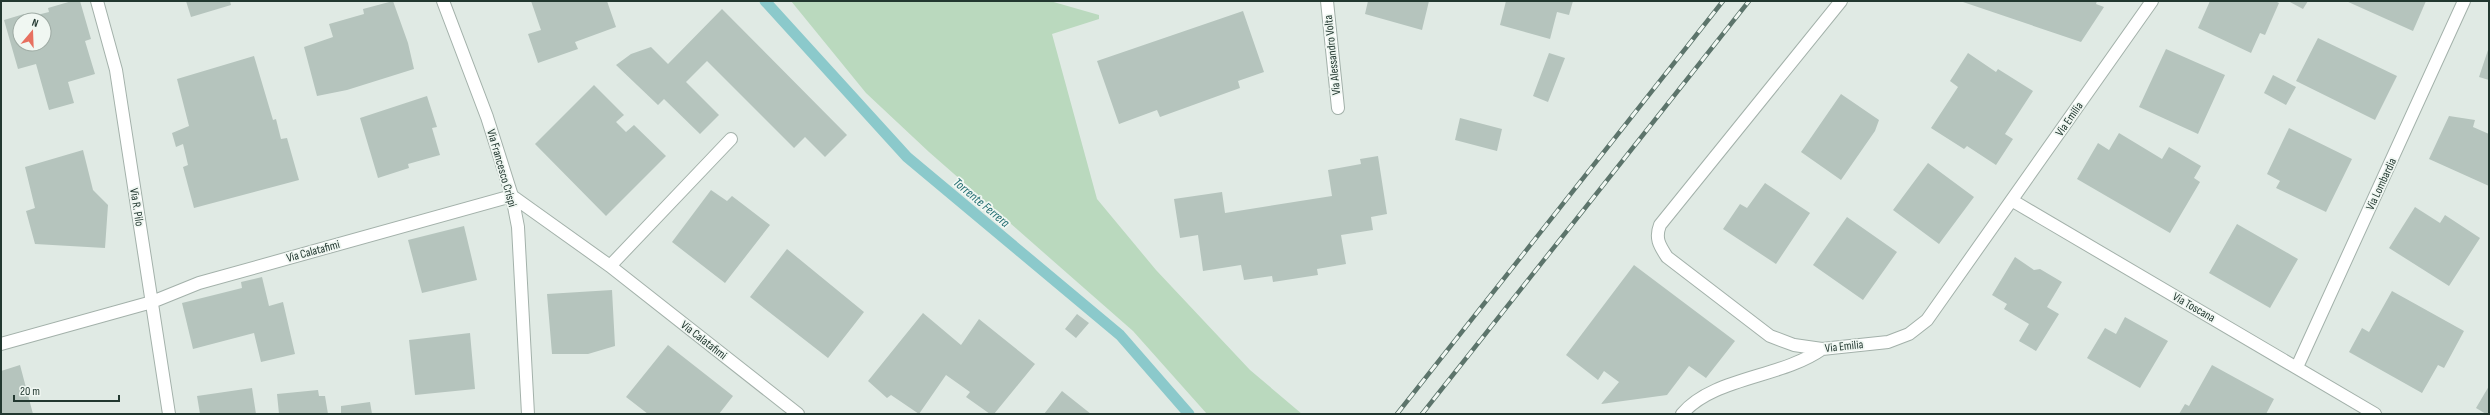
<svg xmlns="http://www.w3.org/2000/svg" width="2490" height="415" viewBox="0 0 2490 415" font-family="'Sofia Sans Condensed',sans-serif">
  <rect width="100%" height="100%" fill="#e0eae4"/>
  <path fill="#bad9be" d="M791,1H1050L1099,15V19L1052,34L1097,199L1156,270L1250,370L1302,414H1207L1133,331L929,152L866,93Z"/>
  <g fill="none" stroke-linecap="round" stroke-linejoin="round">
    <path stroke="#8bc9cb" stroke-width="11" d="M765,1L907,157L1120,335L1189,414"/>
  </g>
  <path fill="#b5c4bd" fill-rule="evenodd" d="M72,1H80L91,39L85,41L95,74L68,82L74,103L49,110L36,64L18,69L4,20L24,14L25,18L49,12L48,8ZM20,20H44V44H20Z
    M186,1H230L231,5L191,17Z
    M393,1L408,43L414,69L347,90L317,96L304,47L333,37L329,24L364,14L363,9Z
    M531,1H607L616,27L575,42L578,49L538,63L528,34L541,30Z
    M1368,1H1429L1422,30L1365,14Z
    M1506,1H1573L1569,15L1557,12L1550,39L1500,25Z
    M1960,1H2097L2096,4L2104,7L2081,42Z
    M2210,1H2275L2279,3L2265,35L2260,33L2251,53L2198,28Z
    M2288,1H2308L2303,9Z
    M2346,1H2426L2413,31Z
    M722,9L847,135L825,157L805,137L794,148L707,61L686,82L719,115L700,134L664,99L658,105L616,65L631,54L651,47L668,64Z
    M1243,11L1264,72L1238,81L1240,88L1160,117L1157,110L1119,124L1097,61Z
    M2318,38L2397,76L2375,120L2296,81Z
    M2489,47V80L2479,77Z
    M2166,49L2225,75L2198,134L2139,107Z
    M1549,53L1565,58L1548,102L1533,96Z
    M1968,53L1996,72L1998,69L2033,91L2005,134L2013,139L1996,165L1967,146L1964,149L1931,128L1958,87L1950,81Z
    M254,56L273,120L276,119L281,139L287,138L299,180L194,208L183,167L188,165L183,144L176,147L172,133L189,126L177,79Z
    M2273,75L2296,87L2286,105L2264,93Z
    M594,85L624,115L616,122L626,132L634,125L666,156L606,216L535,144Z
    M1841,94L1879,120L1875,131L1841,180L1801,152Z
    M427,96L437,127L432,128L440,155L408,164L409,168L378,178L360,118Z
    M2449,116L2475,120L2473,127L2489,134V186L2429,159Z
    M1460,118L1502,129L1497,151L1455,140Z
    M2289,128L2352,159L2326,212L2276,188L2280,181L2267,174Z
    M2119,133L2162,159L2169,147L2201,166L2194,178L2200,182L2170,233L2077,179L2098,143L2109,150Z
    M83,150L93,190L108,205L105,248L35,244L26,211L35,208L25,167Z
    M1378,156L1387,214L1371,217L1373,230L1341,235L1346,264L1317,269L1318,275L1273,282L1272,276L1244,280L1241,265L1203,271L1198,235L1180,238L1174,199L1222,192L1225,213L1332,196L1328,170L1361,164L1360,159Z
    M1928,163L1974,197L1939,244L1893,210Z
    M1765,183L1810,213L1776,264L1723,229L1740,204L1747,208Z
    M711,190L727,201L732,196L770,225L725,283L672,242Z
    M2415,207L2440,223L2445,215L2480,238L2449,286L2389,248Z
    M1847,217L1897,252L1863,300L1813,265Z
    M2237,224L2298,259L2270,308L2209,273Z
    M464,226L477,280L422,293L408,240Z
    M787,249L864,312L828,358L750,297Z
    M2015,257L2034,270L2040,269L2062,282L2047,307L2059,314L2036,351L2019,341L2029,324L2004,309L2007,304L1992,295Z
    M1634,265L1735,341L1706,378L1689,366L1667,395L1601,404L1619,382L1604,371L1598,380L1566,355Z
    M262,277L269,306L283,302L295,354L261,362L254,333L193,349L182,303L242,288L241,282Z
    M612,290L615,346L588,354H552L547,294Z
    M2392,291L2464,331L2444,368L2438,365L2422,393L2349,352L2362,328L2369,332Z
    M923,313L961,345L979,319L1035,364L994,414H990L966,397L970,392L946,375L919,414L891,395L887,398L868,381Z
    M1077,314L1089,323L1076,338L1065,329Z
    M2125,317L2168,341L2140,388L2087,358L2105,328L2116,334Z
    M470,333L475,389L415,395L409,340Z
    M668,345L733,396L719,414H648L626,397Z
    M20,365L33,414H1V371Z
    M2212,365L2274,399L2266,414H2179L2185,404L2189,406Z
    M2489,386V414H2486L2476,408Z
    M252,388L256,414H200L197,396Z
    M318,390L319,396H325L328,414H279L277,394Z
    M1062,391L1091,414H1044Z
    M370,402L372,414H341V406Z"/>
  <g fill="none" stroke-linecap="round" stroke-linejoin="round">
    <defs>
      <path id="minor" d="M97,1L116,70L169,414
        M443,1L487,117L512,196L518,227L528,414
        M1327,1L1338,108
        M1841,1L1660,225C1655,238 1659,245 1667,257L1770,336L1794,345L1822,349L1888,342L1909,334L1927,320L2152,1
        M2013,201L2375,414
        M610,266L731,139
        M1,344L152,302L199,283L512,196L610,266L798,414
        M2297,367L2464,1
        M1682,414C1713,377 1781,378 1822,349"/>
    </defs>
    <use href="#minor" stroke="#a3b1aa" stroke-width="14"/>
    <use href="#minor" stroke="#fff" stroke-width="12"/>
    <defs>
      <path id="rail" d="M1397,414L1723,1
        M1422,414L1749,1"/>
    </defs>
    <use href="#rail" stroke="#5c746b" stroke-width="4.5"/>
    <use href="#rail" stroke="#f0f7f2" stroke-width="3" stroke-dasharray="9" stroke-linecap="butt"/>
  </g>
  <g text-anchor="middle" stroke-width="3.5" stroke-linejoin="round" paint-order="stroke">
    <g font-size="12" fill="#223830" stroke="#f0f7f2">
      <text transform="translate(1332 55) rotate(-96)" y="4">Via Alessandro Volta</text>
      <text transform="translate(2069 119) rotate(-55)" y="4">Via Emilia</text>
      <text transform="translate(502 168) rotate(74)" y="4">Via Francesco Crispi</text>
      <text transform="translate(2381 184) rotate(-65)" y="4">Via Lombardia</text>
      <text transform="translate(137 207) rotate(81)" y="4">Via R. Pilo</text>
      <text transform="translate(313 251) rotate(-15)" y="4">Via Calatafimi</text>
      <text transform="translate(2194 307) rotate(30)" y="4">Via Toscana</text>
      <text transform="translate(704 340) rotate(38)" y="4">Via Calatafimi</text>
      <text transform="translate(1844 346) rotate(-6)" y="4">Via Emilia</text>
    </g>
    <g font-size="13" font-style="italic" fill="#216c70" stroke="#f0f7f2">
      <text transform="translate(982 202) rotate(40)" y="5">Torrente Ferrera</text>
    </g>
  </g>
  <rect width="2490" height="415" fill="none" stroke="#223830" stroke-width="4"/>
  <g transform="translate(32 32) rotate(19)"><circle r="19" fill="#f0f7f2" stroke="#9eaba4"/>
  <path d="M0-3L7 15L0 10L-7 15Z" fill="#e77060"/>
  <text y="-6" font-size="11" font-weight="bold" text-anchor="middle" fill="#223830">N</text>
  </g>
  <path d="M14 395v6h105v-6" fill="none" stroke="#223830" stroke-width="2"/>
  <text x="20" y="395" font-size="12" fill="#223830" stroke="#f0f7f2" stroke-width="3" paint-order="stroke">20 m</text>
</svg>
